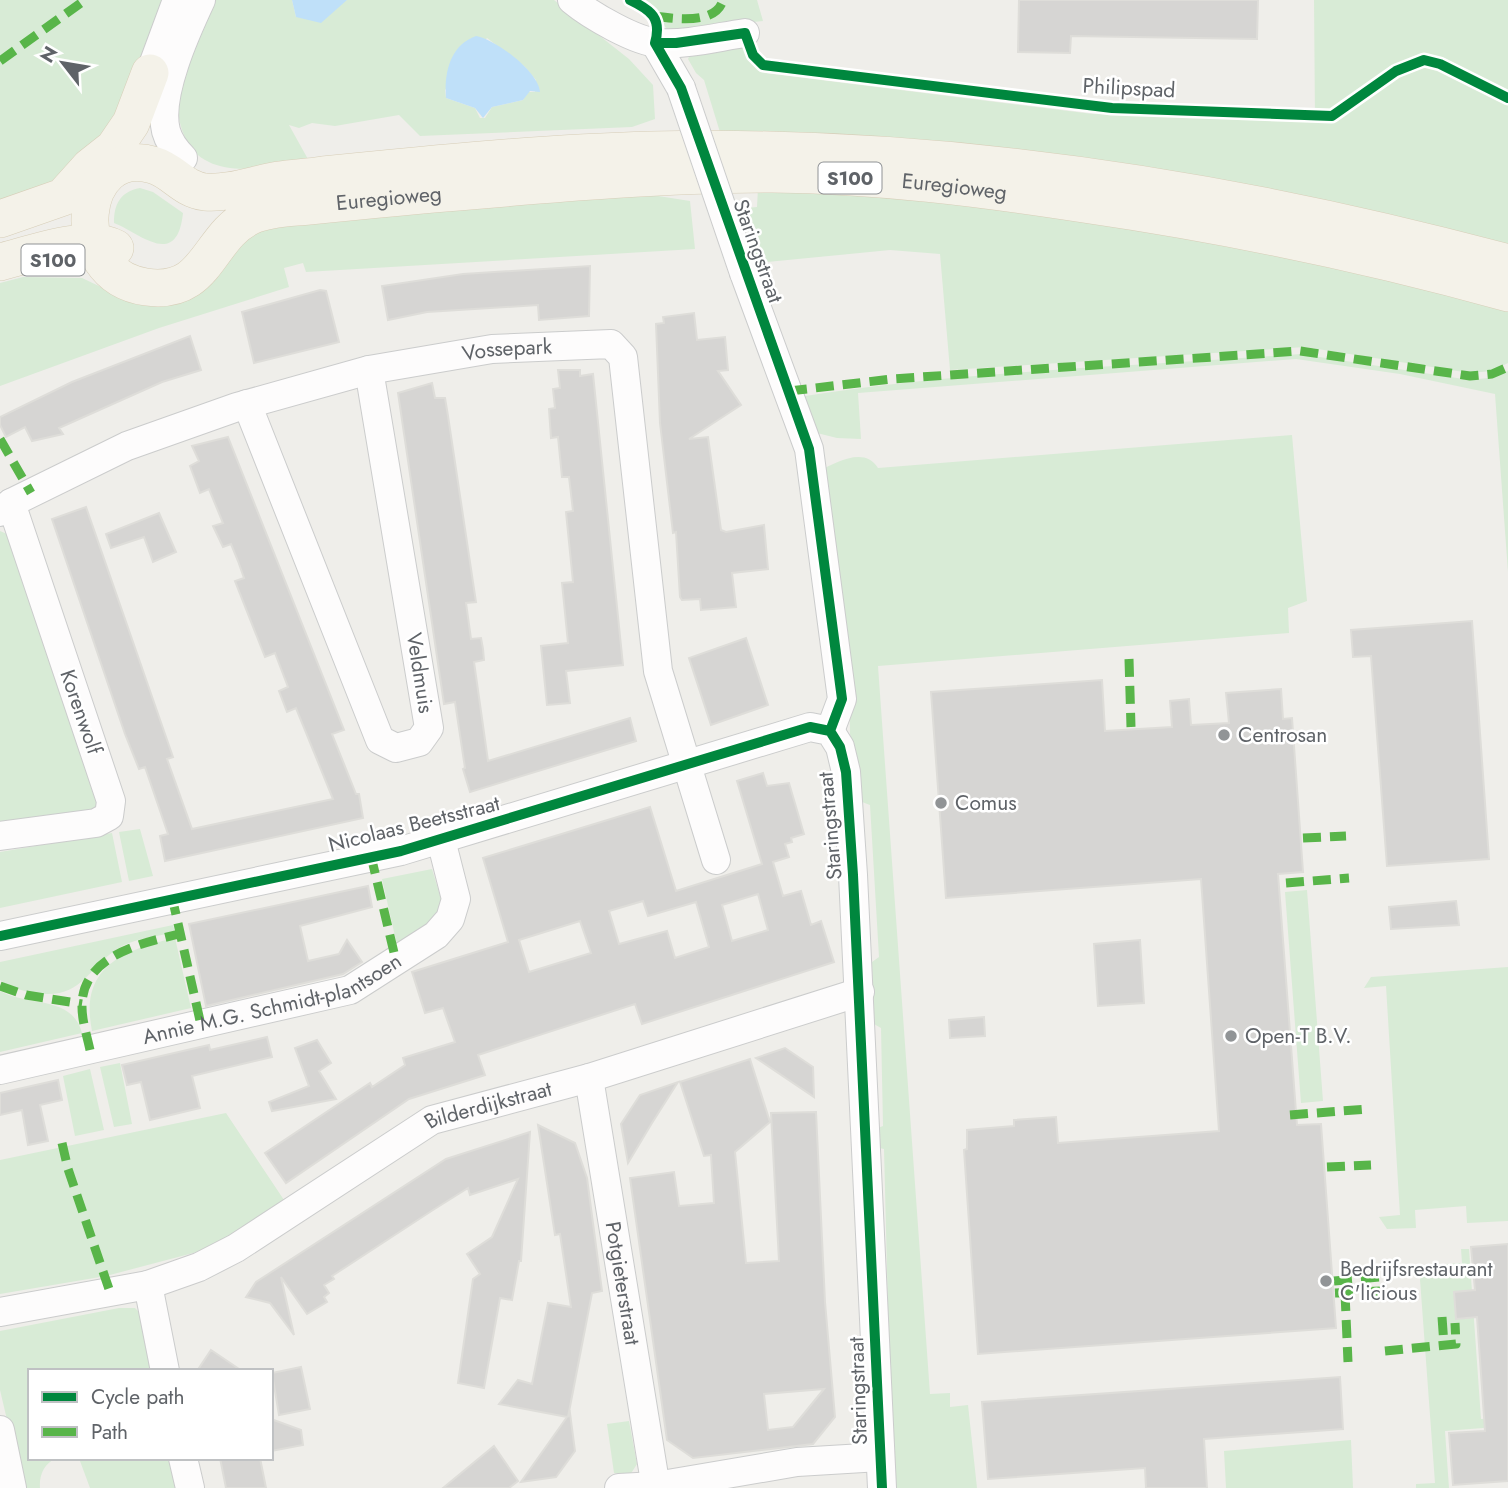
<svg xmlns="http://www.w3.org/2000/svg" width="1508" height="1488" viewBox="0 0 1508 1488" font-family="Jost,sans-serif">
  <rect width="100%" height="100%" fill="#efeeea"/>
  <path fill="#d8ebd6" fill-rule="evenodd" d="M0,0H163L124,114L59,182L0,206Z
    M210,0H292L296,17L347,0H554L629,59L653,85L655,119L632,127L420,136L399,115L335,126L312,123L299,128L289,125L309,161C267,167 204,184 184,135C178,121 176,102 179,87C186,58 200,28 210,0ZM487,38L525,67L536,80L535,92H528L523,100L492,107L485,118H480L475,108L446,98L445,90Z
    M645,0H757L763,21L669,31C659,23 665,12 645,0Z
    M1314,0H1508V252L723,142L704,80L696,73L688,59L692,51L742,45L756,68L765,73L1093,114L1315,120Z
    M140,188L153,192L183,213C177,270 140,233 114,223C114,204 120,192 140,188Z
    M758,188L970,198L1508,299V363L1492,371L1470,373L1305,347L950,370L940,254L890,250L758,263L753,244L760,242L747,208L757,207Z
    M633,192L690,201L695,249L306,272L303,263L284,268L289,287L159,328L0,386V283L23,277L82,278L118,295L244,235L274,227Z
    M1300,354L1470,380L1488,378L1508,371V572L1495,394L1400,374L1296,359L858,393L861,439L837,438L809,431L799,397C965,370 1133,367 1300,354Z
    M1292,435L1307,601L1288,608L1289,633L878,666L930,1394L950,1393V1407L968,1405L977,1488H887L891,1431L884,1149L879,1148L878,1128L883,1126L881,1028L874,1024L872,962L879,957L870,805L862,802L850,734L849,672L819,471C836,462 865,446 878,468Z
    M0,531L7,534L100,788L97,811L0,832Z
    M140,829L153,876L129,881L119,832Z
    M112,833L122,882L0,908V852Z
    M432,869L442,902L438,917L397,945L382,879Z
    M1307,890L1323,1101L1301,1103L1285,892Z
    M173,925L175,932C156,937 134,938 117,949C85,971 81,1000 35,993C22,991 11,988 0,980V962Z
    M175,938L191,1008L92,1031C79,967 123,950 175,938Z
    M1508,967V1221L1467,1223L1466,1206L1415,1210L1416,1228L1387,1229L1379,1217L1400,1215L1386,986L1364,988L1371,977Z
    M0,991C29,1007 72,995 82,1033L0,1052Z
    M120,1063L132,1124L114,1127L100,1067Z
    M90,1069L104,1130L75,1136L63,1076Z
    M226,1113L284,1200L216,1247L106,1276L0,1294V1160Z
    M1461,1249H1469L1481,1419L1508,1418V1426L1445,1431L1449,1488H1416V1484L1435,1483L1419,1266L1462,1263Z
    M119,1308H135L145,1318L156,1371H30V1458H56C44,1464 39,1475 40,1488H23L0,1390V1331Z
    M629,1421L637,1464L630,1475L614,1473L607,1424Z
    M1351,1440L1353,1488H1226L1224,1451Z
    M75,1458H173L178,1488H90L80,1461Z"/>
  <path fill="#bfe0f9" d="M292,0H347L321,23L296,17Z
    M476,36C495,39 539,72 540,92L530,91L523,100L492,107L483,118L475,108L446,98C444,73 450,45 476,36Z"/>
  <path fill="#d6d5d3" stroke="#deddd9" stroke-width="2" fill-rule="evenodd" d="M1019,0H1258L1257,39L1071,36L1070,53L1018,52Z
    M590,266L589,316L539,320L538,305L427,312L388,320L382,286L463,274Z
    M320,290L326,291L339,342L254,363L242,312Z
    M694,313L697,340L725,337L728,370L718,371L741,405L689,439L708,437L721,530L726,532L764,525L768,569L732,573L736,607L701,610L700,599L682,600L680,597L676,532L673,533L660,423L656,324L664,323L663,317Z
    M190,336L201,370L162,382L59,428L63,434L32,441L25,427L6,437L0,425V417L72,382Z
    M558,370H580V376L593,374L623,665L566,671L570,703L547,705L541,646L568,643L562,583L573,582L566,512L573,511L569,477H562L558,437L551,438L549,409L555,408L553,389L560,388Z
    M432,383L435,398H445L448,416L476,602L466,603L471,639L481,638L483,649L484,660L474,662L488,761L630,718L636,741L470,792L463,769L465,768L455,702L444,704L398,393Z
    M228,437L344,730L332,734L356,794H359L363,818L165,861L160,836L168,834L145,767L139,769L125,734L52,519L86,507L173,757L167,759L192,829L333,799L296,708L287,712L279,691L288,687L275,653L265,657L235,581L244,578L238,561L231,544L223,547L213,526L223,523L209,489L200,493L190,466L199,461L192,446Z
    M159,513L176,552L153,562L144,537L111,548L106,534Z
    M1472,621L1489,859L1387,866L1371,656L1353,657L1351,630Z
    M746,638L768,705L711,725L689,658Z
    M1102,680L1105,731L1172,727L1170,701L1189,699L1191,725L1229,723L1226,693L1281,689L1283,719L1292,718L1303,872L1278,874L1297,1125L1321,1124L1336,1328L978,1354L964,1150L967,1149V1130L1014,1126V1120L1056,1117L1058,1143L1219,1131L1201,879L946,898L931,692Z
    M763,773L767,786L789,783L804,834L791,838L792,842L785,844L789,857L773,862L783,896L801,891L811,925L821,921L834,962L642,1024L635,1004L478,1055L485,1075L409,1099L286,1183L265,1153L370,1083L372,1087L405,1065L403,1058L455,1042L443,1008L425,1013L412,972L508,942L483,858L650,807L676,891L762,864L737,781ZM758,894L768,930L732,941L722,905ZM643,901L648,916L696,902L709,947L675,958L667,931L619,944L609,911ZM580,921L591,953L529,972L519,940Z
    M368,886L372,907L300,926L308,961L339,954L347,940L362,962L343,974L206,1006L189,924Z
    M1456,901L1459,925L1391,929L1389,907Z
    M1140,940L1144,1003L1098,1006L1094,944Z
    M984,1017L985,1036L950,1038L949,1020Z
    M267,1037L272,1057L192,1076L200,1108L150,1120L141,1082L127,1085L122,1065L209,1045L210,1050Z
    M317,1040L331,1063L319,1071L336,1099L272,1111L269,1102L309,1086L295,1048Z
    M785,1048L813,1067L814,1097L756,1058Z
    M750,1059L770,1122L735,1152L746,1263L779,1261L771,1113L816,1112L825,1302L835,1417L813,1444L693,1458L667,1440L630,1178L674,1172L679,1206L714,1203L711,1155L704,1156L680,1082ZM824,1389L793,1427L768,1430L764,1394Z
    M58,1080L62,1100L40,1105L48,1141L28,1145L22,1110L0,1115V1093Z
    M678,1082L652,1123L628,1163L621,1124L640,1095Z
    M538,1125L575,1143L587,1178L602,1291L592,1293L568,1417L570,1413L575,1451L556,1477L521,1482L567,1417L499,1404L518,1380L532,1384L548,1303L571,1307L560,1234L555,1235Z
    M530,1132L521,1261H519L512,1300L500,1298L484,1388L458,1383L473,1279L480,1274L467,1254L492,1237L518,1179L470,1195L468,1188L433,1210L332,1276L334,1279L324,1285L329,1293L324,1297L327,1302L307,1314L281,1277L294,1335L270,1303L246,1297L256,1282L446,1159Z
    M1508,1244V1481L1453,1485L1449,1433L1485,1431L1477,1317L1456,1319L1454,1292L1475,1290L1471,1247Z
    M211,1350L242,1371H197Z
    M301,1367L310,1409L279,1415L272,1373Z
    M1340,1377L1343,1429L1204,1439L1207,1488H1146L1145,1468L988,1479L982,1402Z
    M271,1419L301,1430L303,1445L271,1451Z
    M494,1446L518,1481L509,1488H443Z
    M220,1458H260L266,1488H226Z"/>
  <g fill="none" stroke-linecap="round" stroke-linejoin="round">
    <defs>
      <g id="minor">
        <path d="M572,0C590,15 636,42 659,43C687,45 717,37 745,33"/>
        <path d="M655,43L681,88"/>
        <path d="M148,91L150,73L177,0"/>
        <path d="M183,158C175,150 169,142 166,131C157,95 186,32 201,0"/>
        <path d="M744,273L809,449L842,699L830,731"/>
        <path d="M247,404L380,740L396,748L419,742L429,728L369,370"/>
        <path id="s1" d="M0,512L11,503L127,446L237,407L369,370L492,349L611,344L623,357L658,671L716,860"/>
        <path d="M0,836L96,823L109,816L111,801L11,503"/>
        <path d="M0,936L401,851L810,727L830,731L840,747L846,772L853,875L882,1488"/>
        <path id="s2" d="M0,1070L350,990L436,935L450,919L456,899L441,840"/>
        <path id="s3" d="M589,1078L656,1488"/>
        <path id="s4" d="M148,1285L199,1267L236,1248L432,1120L589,1078L860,992"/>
        <path d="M0,1312L148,1285L165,1371"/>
        <path d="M0,1430L12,1488"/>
        <path d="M183,1458L190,1488"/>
        <path d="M619,1488L656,1486L797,1462L880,1457"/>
      </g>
      <g id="major">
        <path d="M0,219L63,197L90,167L114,148L131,123L150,73"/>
        <path d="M0,262C29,255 88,233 115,248"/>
        <path id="s5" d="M1508,263C1229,188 941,143 651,150C542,153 432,164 323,175C309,177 294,178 279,180C255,184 229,194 205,192C182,189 174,171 153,165C78,143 63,275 146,287C209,296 207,236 251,216C268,208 290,208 309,206C359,201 409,196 458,192C562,183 667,174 772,174C877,175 980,188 1084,204C1228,225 1368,254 1508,293"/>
      </g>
    </defs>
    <use href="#minor" stroke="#cbcccc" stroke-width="30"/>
    <use href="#major" stroke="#d7ceb8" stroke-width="38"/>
    <use href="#minor" stroke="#fdfcfc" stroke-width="28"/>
    <use href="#major" stroke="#f4f2e9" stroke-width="37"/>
    <defs>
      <path id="minor-bridge" d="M681,88L744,273"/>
    </defs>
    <use href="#minor-bridge" stroke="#cbcccc" stroke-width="30" stroke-linecap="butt"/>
    <use href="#minor-bridge" stroke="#fdfcfc" stroke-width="28"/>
    <path stroke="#58b549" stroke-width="9" stroke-dasharray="18 9" stroke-linecap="butt" d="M655,16C675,19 716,25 723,0
      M0,61L85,0
      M789,391L892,379L1300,351L1470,376L1492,374L1508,367
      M0,439L31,493
      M1129,659L1131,727
      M1303,838L1346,836
      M371,856L396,961
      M1286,883L1349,878
      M172,897L201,1025
      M0,986L26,995L82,1004
      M90,1050C87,1036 82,1021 82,1007C81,956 142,943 179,934
      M1290,1115L1367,1109
      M62,1143L68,1169L110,1292
      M1327,1167L1371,1165
      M1334,1281L1380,1277
      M1335,1293L1381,1291
      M1345,1293L1348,1362
      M1442,1317L1444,1345
      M1385,1351L1456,1344L1455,1323"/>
    <defs>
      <path id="cycleway" d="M630,0C651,10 662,18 655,43L681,88L809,449L842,699L830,731
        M655,43H676L745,33L753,55L763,65L1112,108L1332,116L1396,71L1424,60L1440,64L1508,98
        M0,936L401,851L810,727L830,731L840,747L846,772L853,875L882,1488"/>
    </defs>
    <use href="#cycleway" stroke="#fff" stroke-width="15"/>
    <use href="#cycleway" stroke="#00873e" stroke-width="10"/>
  </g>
  <g fill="#919496" stroke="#fff" stroke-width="2.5">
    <circle cx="1224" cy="735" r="7"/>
    <circle cx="941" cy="803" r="7"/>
    <circle cx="1231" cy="1036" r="7"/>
    <circle cx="1326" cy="1281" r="7"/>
  </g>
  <g text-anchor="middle" stroke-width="5" stroke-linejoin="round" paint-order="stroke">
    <g fill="#fff" stroke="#8f9295" stroke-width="2">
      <rect x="818.5" y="162.5" width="63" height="31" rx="5"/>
      <rect x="21.5" y="244.5" width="63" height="31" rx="5"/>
    </g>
    <g font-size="19" font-weight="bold" fill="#5f6368">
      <text x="850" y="185">S100</text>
      <text x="53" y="267">S100</text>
    </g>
    <g font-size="21" fill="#5f6368" stroke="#fff">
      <text transform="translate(1129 88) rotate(3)" y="7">Philipspad</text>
      <text dy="7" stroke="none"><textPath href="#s5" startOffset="2410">Euregioweg</textPath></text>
      <text dy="7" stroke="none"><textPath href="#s5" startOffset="1843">Euregioweg</textPath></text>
      <text transform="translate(758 251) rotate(70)" y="7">Staringstraat</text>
      <text dy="7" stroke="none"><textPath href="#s1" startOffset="537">Vossepark</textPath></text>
      <text transform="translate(420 673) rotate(81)" y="7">Veldmuis</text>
      <text transform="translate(81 712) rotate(71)" y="7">Korenwolf</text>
      <text transform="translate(414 824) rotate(-14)" y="7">Nicolaas Beetsstraat</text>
      <text transform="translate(830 826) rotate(-95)" y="7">Staringstraat</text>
      <text dy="7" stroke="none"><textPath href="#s2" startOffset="282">Annie M.G. Schmidt-plantsoen</textPath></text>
      <text dy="7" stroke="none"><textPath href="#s4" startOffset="388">Bilderdijkstraat</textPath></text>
      <text dy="7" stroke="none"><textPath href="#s3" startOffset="208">Potgieterstraat</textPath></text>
      <text transform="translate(858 1391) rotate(-92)" y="7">Staringstraat</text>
    </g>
    <g font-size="21" fill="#5f6368" stroke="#fff" text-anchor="start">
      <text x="1238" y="742">Centrosan</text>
      <text x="955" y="810">Comus</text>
      <text x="1245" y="1043">Open-T B.V.</text>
      <text x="1340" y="1276">Bedrijfsrestaurant<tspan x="1340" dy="24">C'licious</tspan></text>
    </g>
  </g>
  <rect x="28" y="1369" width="245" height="91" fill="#ffffff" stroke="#bfc1c3" stroke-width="2"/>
  <rect x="42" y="1392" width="35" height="10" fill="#00873e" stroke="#bfc1c3" stroke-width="2"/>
  <text x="91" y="1404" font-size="21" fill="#5f6368">Cycle path</text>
  <rect x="42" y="1427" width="35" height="10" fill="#58b549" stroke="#bfc1c3" stroke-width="2"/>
  <text x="91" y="1439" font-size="21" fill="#5f6368">Path</text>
  <g transform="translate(63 63) rotate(301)" stroke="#ffffff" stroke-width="5" paint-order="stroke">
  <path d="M0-5L12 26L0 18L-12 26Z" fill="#5f6368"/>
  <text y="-10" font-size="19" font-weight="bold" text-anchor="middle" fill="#5f6368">N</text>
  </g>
</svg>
